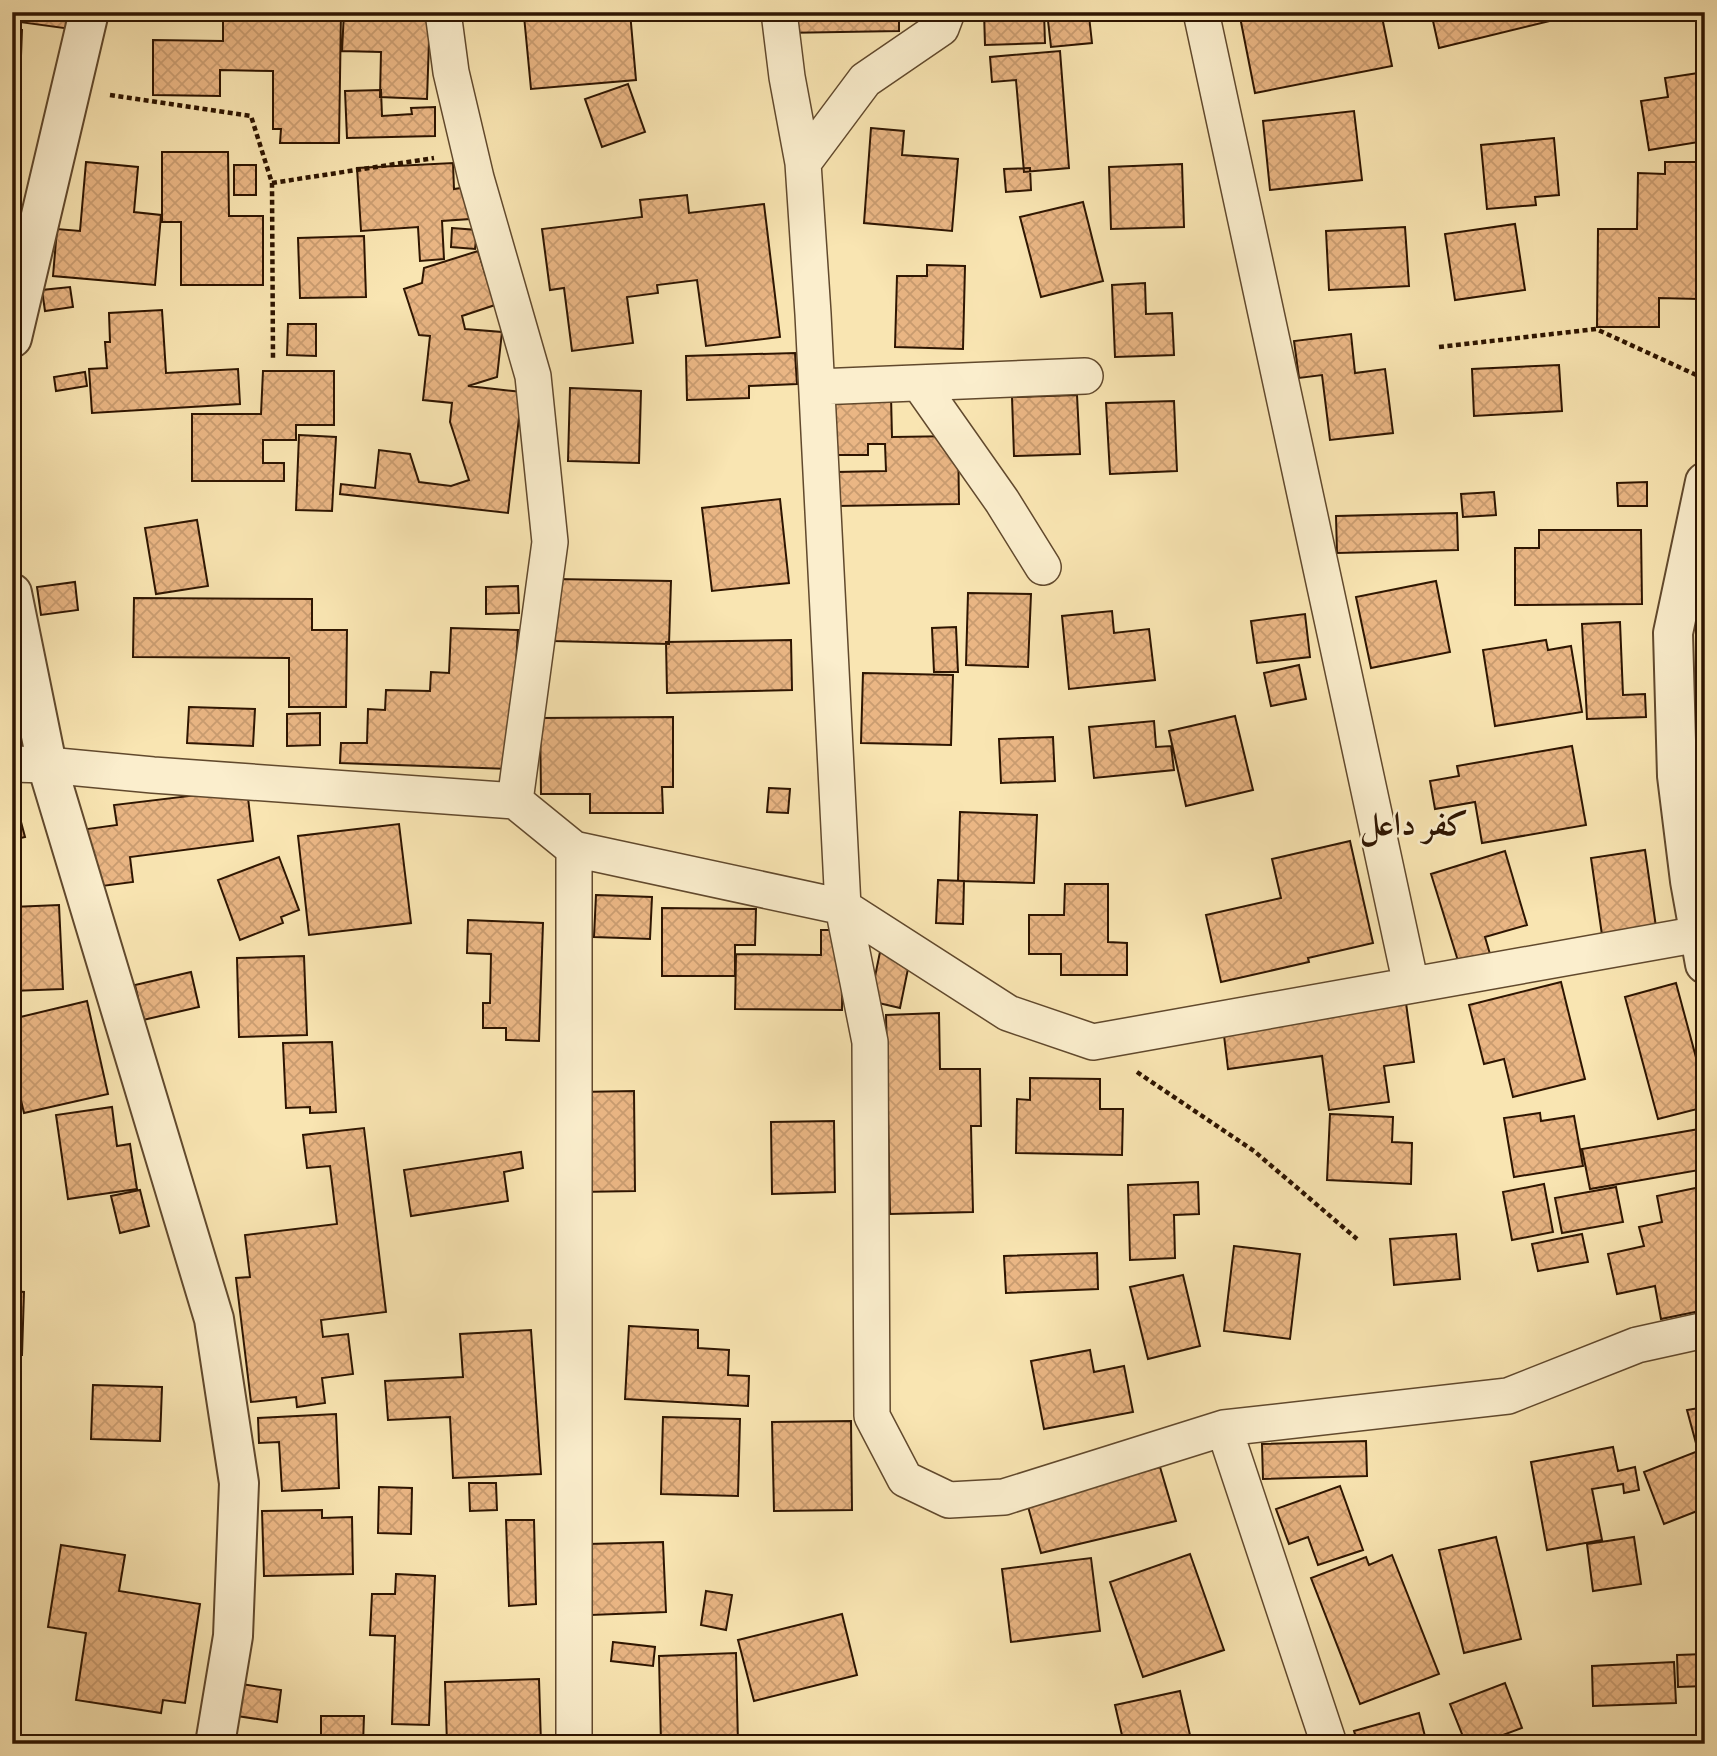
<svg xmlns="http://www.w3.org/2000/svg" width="1717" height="1756" viewBox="0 0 1717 1756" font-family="'Sorts Mill Goudy',Amiri,serif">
  <defs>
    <pattern id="building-cross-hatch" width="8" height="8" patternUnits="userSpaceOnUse" patternTransform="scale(1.75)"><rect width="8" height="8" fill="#eab684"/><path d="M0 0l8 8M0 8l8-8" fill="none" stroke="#c99c70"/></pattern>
  </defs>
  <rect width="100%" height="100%" fill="#f9e5b2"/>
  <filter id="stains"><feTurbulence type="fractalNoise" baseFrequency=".00286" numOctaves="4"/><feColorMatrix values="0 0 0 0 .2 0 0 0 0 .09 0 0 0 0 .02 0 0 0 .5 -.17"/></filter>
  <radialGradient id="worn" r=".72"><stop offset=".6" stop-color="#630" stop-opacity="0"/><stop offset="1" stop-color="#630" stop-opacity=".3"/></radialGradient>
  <path fill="url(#building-cross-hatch)" stroke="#2e1501" stroke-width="2" d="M12,12H81L78,30L12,21Z
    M223,12H341L339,143H280L281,129H273V71L220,70V96L153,95V40L223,41Z
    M344,12H430L427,99L380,97L381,52L342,51Z
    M566,12H630L636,80L531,89L524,16Z
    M782,12H899V31L782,33Z
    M984,12H1044L1045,43L985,45Z
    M1047,12H1130L1089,16L1092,43L1051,47Z
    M1239,12H1381L1392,66L1255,93Z
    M1431,12H1557L1558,19L1439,48Z
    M12,30H22L19,107H12Z
    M1060,51L1069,168L1024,172L1016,80L992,82L990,57Z
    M1705,72V141L1649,150L1641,101L1668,97L1665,78Z
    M628,84L645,132L602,147L585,99Z
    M381,90L382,116L412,114L411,108L435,107V136L347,138L345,91Z
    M1354,111L1362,180L1270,190L1263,121Z
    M871,128L904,131L902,155L958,159L952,231L864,223Z
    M1554,138L1559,195L1535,197L1536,205L1487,209L1481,145Z
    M162,152H228L229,216H263V285H181V222H162Z
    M86,162L138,167L134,212L161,215L155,285L53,276L57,229L80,231Z
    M1665,162H1705V245H1699L1698,299L1659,298V327H1597L1598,229H1637L1638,173L1665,174Z
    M453,163L454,189L468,187L470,219L442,221L444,259L420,261L418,227L361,231L357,168Z
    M1182,164L1184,227L1111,229L1109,167Z
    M234,165H256V195H234Z
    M1030,168L1031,190L1006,192L1004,169Z
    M687,195L689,213L764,204L780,337L706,346L697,280L657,285L658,293L627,297L633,343L572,351L564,288L550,290L542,229L642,217L640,200Z
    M1083,202L1103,281L1041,297L1020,217Z
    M1515,224L1525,290L1455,300L1445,234Z
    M1405,227L1409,286L1329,290L1326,231Z
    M452,228L477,230L475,249L451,247Z
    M364,236L366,297L300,298L298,238Z
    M478,251L495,305L462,316L465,329L502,332L497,377L468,386L522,392L508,513L340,494L341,484L375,488L379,450L410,454L419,482L451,486L469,480L450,422L452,403L423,400L430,336L419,335L404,289L422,283L424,268Z
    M927,265L965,266L963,349L895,347L897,276H927Z
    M1145,283L1146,314L1172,313L1174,355L1115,357L1112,285Z
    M70,287L73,307L45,311L42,290Z
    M162,310L166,373L238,369L240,404L92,413L89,369L107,368L105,342H110L109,313Z
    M288,324H316V356L287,355Z
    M1351,334L1355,373L1385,369L1393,433L1330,440L1322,375L1299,378L1294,341Z
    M795,353L797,384L749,386V398L687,400L686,356Z
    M1559,365L1562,411L1474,416L1472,369Z
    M263,371H334V425H296V440H263V463H284V481H192V414H261Z
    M85,372L87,386L56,391L54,377Z
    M570,388L641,391L639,463L568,461Z
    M1077,395L1080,454L1014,456L1012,397Z
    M891,396L892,437L958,436L959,504L836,506V472L886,471L885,444H868V455H832L831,397Z
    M1174,401L1177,471L1110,474L1106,403Z
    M299,435L336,437L332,511L296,510Z
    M1647,482V506H1618L1617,483Z
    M1494,492L1496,515L1463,517L1461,494Z
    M780,499L789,583L712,591L702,508Z
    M1457,513L1458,550L1337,553L1336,516Z
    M197,520L208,586L156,594L145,528Z
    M1539,530H1641L1642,604L1515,605V548H1539Z
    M555,579L671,581L669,644L553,641Z
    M1436,581L1450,652L1371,668L1356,597Z
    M75,582L78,610L41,615L37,587Z
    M518,586L519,613L486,614V587Z
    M968,593L1031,594L1028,667L966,665Z
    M134,598L312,599V630H347L346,707H289V658L133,657Z
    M1112,611L1114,633L1149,629L1155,680L1069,689L1062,616Z
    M1305,614L1310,657L1257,663L1251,621Z
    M1620,622L1623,695L1645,694L1646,717L1587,719L1582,624Z
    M956,627L958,672H934L932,628Z
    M451,628L518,630L510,769L340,763L341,743H367L368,709L385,710L386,690L430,691L431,672L449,673Z
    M791,640L792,690L667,693L666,642Z
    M1546,640L1548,650L1571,646L1582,712L1495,726L1483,650Z
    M1299,665L1306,699L1271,706L1264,673Z
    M863,673L953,675L951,745L861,743Z
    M189,707L255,709L253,746L187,743Z
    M320,713V745L287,746V714Z
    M1235,716L1253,790L1186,806L1169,731Z
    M673,717V787H662L663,813H590V794H541L540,718Z
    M1154,721L1156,747L1171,746L1174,770L1094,778L1089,727Z
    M1053,737L1055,781L1001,783L999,739Z
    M1572,746L1586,825L1482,843L1475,802L1435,809L1430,781L1459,776L1457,766Z
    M12,788L25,837L12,840Z
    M769,788L790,789L788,813L767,812Z
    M247,789L253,841L130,857L133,882L87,888L80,830L117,825L114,805Z
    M960,812L1037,815L1034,883L958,881Z
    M399,824L411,923L309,935L298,836Z
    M1350,841L1373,943L1308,958L1309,962L1221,982L1206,915L1281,898L1272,859Z
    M1645,850L1656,927L1602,935L1591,858Z
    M1505,851L1527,925L1485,937L1490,954L1459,964L1431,874Z
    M279,857L299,910L281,917L283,923L240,940L218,880Z
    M938,880L964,881L963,924L936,923Z
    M1065,884H1108V942L1127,943V975H1061V954H1029V915H1064Z
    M596,895L652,897L650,939L594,937Z
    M59,905L63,989L12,991V907Z
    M662,908L756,909L755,945H735V976H662Z
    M468,920L543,923L539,1041L506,1040V1028H483V1003H490L491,954L467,953Z
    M821,930H843L842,1010L735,1009L736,954L821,955Z
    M880,952L910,959L900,1008L870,1001Z
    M304,956L307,1035L239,1037L237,958Z
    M191,972L199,1007L143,1020L135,985Z
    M1561,982L1585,1079L1513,1097L1504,1059L1484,1064L1469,1005Z
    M1676,983L1705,1091V1107L1658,1119L1625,997Z
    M87,1001L108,1094L24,1113L12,1062V1019Z
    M1406,1003L1414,1062L1384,1066L1389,1102L1329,1110L1322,1056L1228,1069L1223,1027Z
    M939,1013L940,1069H980L981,1126H971L973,1212L890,1214L886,1015Z
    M332,1042L336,1112L310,1113V1107L286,1108L283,1043Z
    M1030,1078L1100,1079V1109H1123L1122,1155L1016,1153L1017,1099L1030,1100Z
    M634,1091L635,1191L581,1192L579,1092Z
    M112,1107L117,1146L130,1144L137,1189L68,1199L56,1115Z
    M1540,1113L1541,1121L1574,1116L1583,1166L1514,1177L1504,1118Z
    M1330,1114L1393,1117L1392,1142L1412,1143L1411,1184L1327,1180Z
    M834,1121L835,1192L772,1194L771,1122Z
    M364,1128L386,1312L321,1320L323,1337L348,1334L353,1374L322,1378L325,1403L297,1407L296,1397L251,1402L236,1278L250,1277L245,1235L337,1224L330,1166L307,1168L303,1135Z
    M1705,1128V1169L1590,1189L1582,1149Z
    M521,1152L523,1168L504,1172L508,1201L411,1216L404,1170Z
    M1198,1182L1199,1214L1174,1215L1175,1258L1130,1260L1128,1185Z
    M1544,1184L1553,1232L1512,1240L1503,1192Z
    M1705,1186V1310L1661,1319L1655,1286L1617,1294L1608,1254L1644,1246L1639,1227L1662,1222L1657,1196Z
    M1616,1187L1623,1222L1562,1233L1555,1198Z
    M140,1190L149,1226L120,1233L111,1196Z
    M1456,1234L1460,1279L1394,1285L1390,1239Z
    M1582,1234L1588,1262L1538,1271L1532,1244Z
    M1234,1246L1300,1254L1290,1339L1224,1331Z
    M1097,1253L1098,1289L1006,1293L1004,1256Z
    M1183,1275L1200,1346L1148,1359L1130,1287Z
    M12,1291L24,1292L22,1355H12Z
    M629,1326L698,1330V1348L729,1350L728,1375L749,1376L748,1406L625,1399Z
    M531,1330L541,1474L453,1478L450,1417L388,1420L385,1381L463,1377L460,1334Z
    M1090,1350L1094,1372L1124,1366L1133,1412L1044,1429L1031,1361Z
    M93,1385L162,1387L160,1441L91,1439Z
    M1705,1407V1446L1697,1447L1687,1410Z
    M336,1414L339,1488L282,1491L279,1442L259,1443L258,1418Z
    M663,1417L740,1419L738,1496L661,1494Z
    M851,1421L852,1510L774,1511L772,1422Z
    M1366,1441L1367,1476L1263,1479L1262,1444Z
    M1613,1447L1618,1471L1635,1467L1639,1490L1624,1493L1623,1484L1592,1489L1602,1540L1547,1550L1531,1462Z
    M1698,1451L1705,1470V1508L1664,1524L1644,1472Z
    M1160,1467L1176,1521L1041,1553L1027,1503Z
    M469,1483H496L497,1510L470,1511Z
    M1340,1486L1363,1550L1318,1565L1308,1537L1289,1544L1276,1509Z
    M379,1487L412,1488L411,1534L378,1533Z
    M322,1510V1518L352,1517L353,1574L264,1576L262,1511Z
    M506,1520H534L536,1604L509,1606Z
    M1496,1537L1521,1639L1464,1653L1439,1550Z
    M1634,1537L1641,1584L1593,1591L1587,1544Z
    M663,1542L666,1612L591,1615L588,1544Z
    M61,1545L125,1555L119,1591L200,1604L185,1703L163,1700L161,1713L76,1700L86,1633L48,1627Z
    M1190,1554L1224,1650L1143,1677L1110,1582Z
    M1392,1555L1439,1674L1360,1704L1311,1578L1366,1557L1369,1565Z
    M1091,1558L1100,1631L1011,1642L1002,1569Z
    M396,1574L435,1576L429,1725L392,1724L395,1636L370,1635L372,1594H395Z
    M706,1591L732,1595L726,1630L701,1625Z
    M842,1614L857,1675L754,1701L738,1640Z
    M613,1642L655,1647L653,1666L611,1661Z
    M736,1653L738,1744H661L659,1656Z
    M1705,1654V1686L1678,1687L1677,1655Z
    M1674,1662L1676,1703L1593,1706L1592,1666Z
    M539,1679L541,1744H447L445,1682Z
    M235,1683L281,1690L277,1722L230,1715Z
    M1505,1683L1522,1728L1500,1736L1503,1744H1466L1450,1704Z
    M1180,1691L1192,1744H1124L1115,1705Z
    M1419,1713L1427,1744H1358L1354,1731Z
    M321,1716H364L363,1744H321Z"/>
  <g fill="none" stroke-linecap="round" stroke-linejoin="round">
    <defs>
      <path id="minor" d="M443,12L451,72L476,178L533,376L550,542L515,801
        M779,12L787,77L803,163L813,314L843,907L870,1042L872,1416L905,1479L949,1500L1004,1497L1224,1428L1508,1396L1637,1345L1705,1330
        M1201,12L1411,985
        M803,163L865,80L941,28L947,12
        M919,383L1002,501L1043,567
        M817,387L1085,376
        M12,764L47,765L153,775L515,801L574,849V1744
        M574,849L843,907L1008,1013L1093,1042L1705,933
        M1224,1428L1329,1744"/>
      <path id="tertiary" d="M12,338L89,12
        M1705,482L1673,633L1677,776L1690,881L1705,964
        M12,593L47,765L214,1319L239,1483L233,1636L215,1744"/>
    </defs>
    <use href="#minor" stroke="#61492d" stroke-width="38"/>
    <use href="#tertiary" stroke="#61492d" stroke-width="42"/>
    <path stroke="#2e1501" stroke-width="4.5" stroke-dasharray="5 3.5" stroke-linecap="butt" d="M110,95L251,116L272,183L273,360
      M272,183L434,158
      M1439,347L1596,329L1705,379
      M1137,1072L1254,1151L1357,1239"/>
    <use href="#minor" stroke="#fbeecd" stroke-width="35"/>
    <use href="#tertiary" stroke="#fbeecd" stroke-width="38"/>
  </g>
  <g text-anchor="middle" stroke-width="5" stroke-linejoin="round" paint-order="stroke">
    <g font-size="33" font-weight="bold" fill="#2e1501" stroke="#fbeecd">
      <text x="1414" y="835">كفر داعل</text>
    </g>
  </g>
  <rect width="1717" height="1756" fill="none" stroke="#f9e5b2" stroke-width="42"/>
  <rect x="14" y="14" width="1689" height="1728" fill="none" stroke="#2e1501" stroke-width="3.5"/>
  <rect x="21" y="21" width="1675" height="1714" fill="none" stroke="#2e1501" stroke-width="2"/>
  <rect width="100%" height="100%" filter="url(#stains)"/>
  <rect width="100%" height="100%" fill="url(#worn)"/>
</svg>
